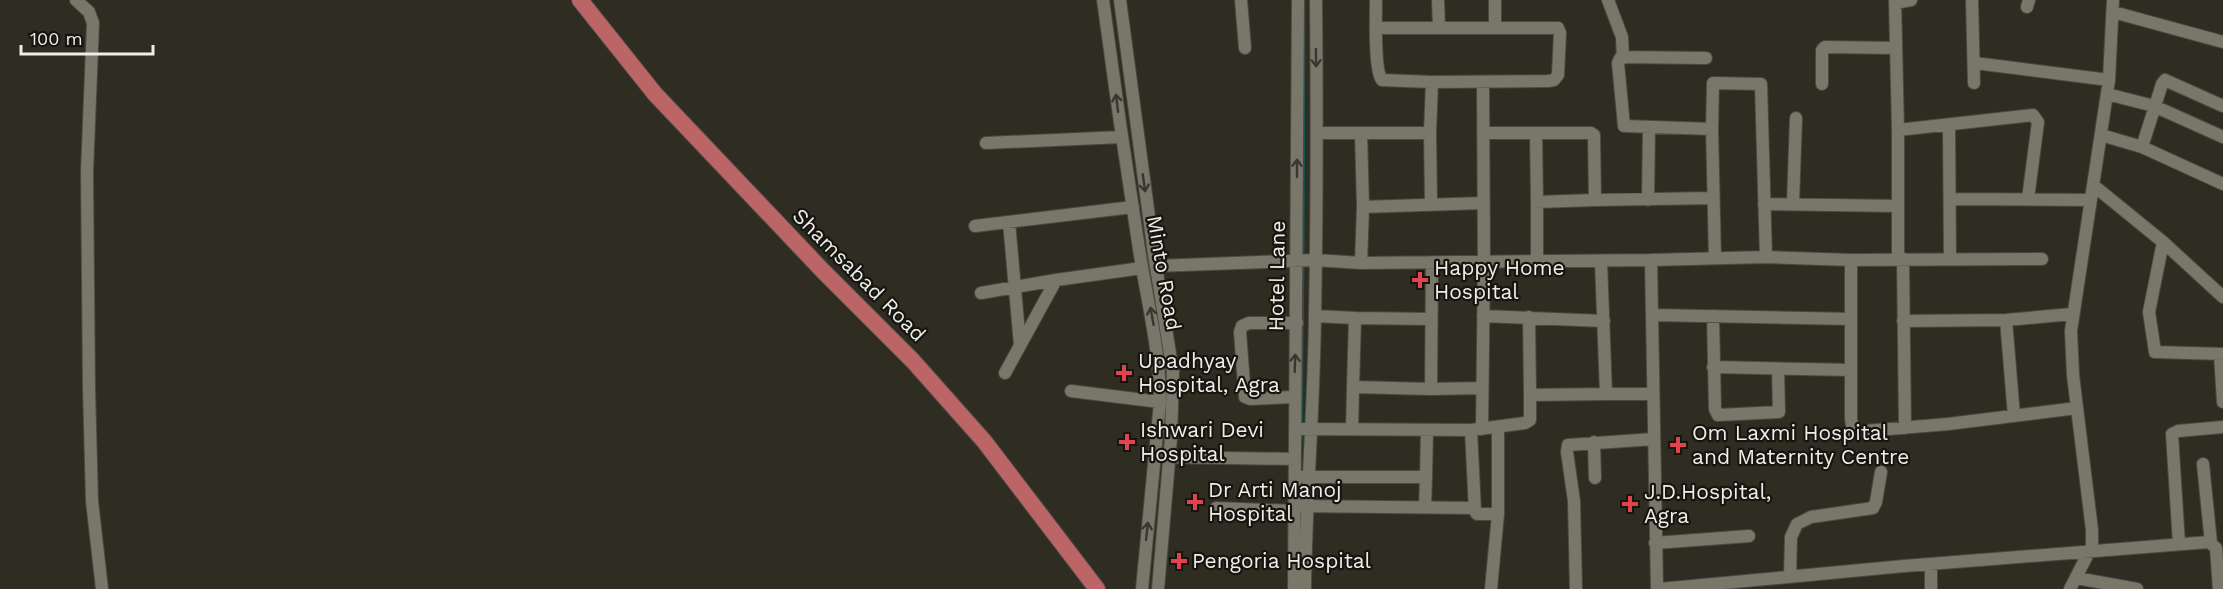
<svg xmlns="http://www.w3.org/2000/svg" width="2223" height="589" viewBox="0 0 2223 589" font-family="'Work Sans',sans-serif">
  <rect width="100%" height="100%" fill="#2f2d22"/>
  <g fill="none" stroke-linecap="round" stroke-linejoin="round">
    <path stroke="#0f575f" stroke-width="3" d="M1303,256L1304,0
      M1301,442L1303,263"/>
    <defs>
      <path id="minor" d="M76,0L89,12L93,23L87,172L89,389L92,501L102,589
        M1103,0C1114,83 1126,166 1139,249C1147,301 1160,350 1160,402L1142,589
        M1120,0L1154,254L1173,372L1171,438L1158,589
        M1241,0L1245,48
        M1376,0C1376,16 1374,70 1382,80L1432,82L1548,81L1554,80L1558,75L1560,33L1558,28H1377
        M1438,0L1439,28
        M1495,0V27
        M1608,0L1622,37L1623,58
        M1895,0L1898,130V258
        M1972,0L1974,83
        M1895,3L1911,0
        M2027,7L2029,0
        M2113,12L2223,42
        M1706,58L1621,57L1618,63L1624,126L1712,129L1715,258
        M1975,63L2109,80
        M1822,84V50L1825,47L1896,48
        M2107,94L2154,106L2223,137
        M1949,126L1950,259
        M1712,129L1713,83L1761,84L1766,257
        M1898,130L2033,115L2038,122L2028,199
        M1317,133H1430
        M1361,133L1363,207
        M1483,133H1591L1594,135L1595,200L1537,202V261
        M1536,134L1537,202
        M2101,135L2142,147L2223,184
        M986,143L1121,137
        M2142,147L2162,84L2165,80L2223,106
        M2093,185L2163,242L2223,297
        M1950,199L2090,200
        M1595,200L1712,198
        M1648,200L1649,127
        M1431,203L1430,133L1432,82
        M1793,203L1796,118
        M1764,204L1898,206
        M1009,222L1020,345
        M975,226L1133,207
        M2163,242L2149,312L2155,352L2223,354
        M1903,259L1905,428
        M1651,260L1657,589
        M1851,260V419L1853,432L1948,424L2077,408
        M1432,262L1431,389L1482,388
        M1361,263L1363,207L1483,203
        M1156,266L1315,260L1361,263L1651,260L1766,257L1851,260L2042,259
        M981,293L1056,280L1142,268
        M1652,315L1851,319
        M1315,316L1355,318
        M1483,316L1604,321
        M1713,316L1715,409L1718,415L1779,412L1778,369
        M1529,317L1530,395L1606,394L1601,261
        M2006,320L2014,416
        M1903,321L2006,320L2072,314
        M2220,354L2223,402
        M1713,367L1851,370
        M1005,373L1056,280
        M1353,387L1355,318L1431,319
        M1071,391L1160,402
        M1606,394H1653
        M1294,397L1250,399L1245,397L1240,332L1242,326L1249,323H1297
        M1302,429L1471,430L1525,423L1530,420V395
        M1352,429L1353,387L1431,389
        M1482,429L1484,262L1483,82
        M1471,430L1475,511L1477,514H1498
        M1594,442L1595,478
        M1168,457L1294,459
        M2203,464L2211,543
        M1300,477H1426L1427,430
        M1298,506L1474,508
        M1425,507L1426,477
        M1216,508L1294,511
        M1655,543L1749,536
        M2179,544L2172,434L2178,431L2223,427
        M1931,564V589
        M1790,577L1791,537L1797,524L1811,517L1873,508L1876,502L1881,472
        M2076,578L2137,589
        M1294,589L1298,0
        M1305,589C1306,498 1314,407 1315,315C1317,210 1317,105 1316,0
        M1491,589L1498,514V427
        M1576,589L1574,501L1567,452L1568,445L1654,439
        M1660,589L1904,566L2209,542L2216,548L2219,589
        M2070,589L2092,546V530L2073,375L2071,331L2109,80L2113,0"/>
      <path id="major" d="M580,0L655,94L823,271L913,361L984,441L1097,589"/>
    </defs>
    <use href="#minor" stroke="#4b4a40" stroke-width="14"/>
    <use href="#major" stroke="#4b4a40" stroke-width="18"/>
    <use href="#minor" stroke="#79776a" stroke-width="12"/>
    <use href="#major" stroke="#bc6566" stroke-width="16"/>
  </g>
  <defs><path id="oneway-shaft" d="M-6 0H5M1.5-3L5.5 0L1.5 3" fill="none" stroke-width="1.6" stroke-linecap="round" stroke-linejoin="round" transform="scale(1.5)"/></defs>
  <g stroke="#393730">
    <use href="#oneway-shaft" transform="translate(1316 58) rotate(89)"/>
    <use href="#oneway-shaft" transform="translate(1117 103) rotate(-97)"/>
    <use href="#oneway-shaft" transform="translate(1297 168) rotate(-90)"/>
    <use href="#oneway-shaft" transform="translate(1144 183) rotate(82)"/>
    <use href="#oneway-shaft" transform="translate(1152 316) rotate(-100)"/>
    <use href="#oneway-shaft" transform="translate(1295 363) rotate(-88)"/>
    <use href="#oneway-shaft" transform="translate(1147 531) rotate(-84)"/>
  </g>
  <g fill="#e0444e" stroke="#161510" stroke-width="2">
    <path d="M1417 271h6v6h6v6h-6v6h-6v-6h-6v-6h6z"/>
    <path d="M1121 364h6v6h6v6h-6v6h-6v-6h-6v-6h6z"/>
    <path d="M1124 433h6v6h6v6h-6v6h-6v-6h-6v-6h6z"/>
    <path d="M1675 436h6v6h6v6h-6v6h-6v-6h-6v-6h6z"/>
    <path d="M1192 493h6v6h6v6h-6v6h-6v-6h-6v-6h6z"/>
    <path d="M1627 495h6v6h6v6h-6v6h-6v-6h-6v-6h6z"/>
    <path d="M1176 552h6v6h6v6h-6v6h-6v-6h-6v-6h6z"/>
  </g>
  <g text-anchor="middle" stroke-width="4.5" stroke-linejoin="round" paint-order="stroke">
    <g font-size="21" fill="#eeede6" stroke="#161510" text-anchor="start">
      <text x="1434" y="275">Happy Home<tspan x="1434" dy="24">Hospital</tspan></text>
      <text x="1138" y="368">Upadhyay<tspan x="1138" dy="24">Hospital, Agra</tspan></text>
      <text x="1140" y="437">Ishwari Devi<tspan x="1140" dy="24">Hospital</tspan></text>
      <text x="1692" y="440">Om Laxmi Hospital<tspan x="1692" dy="24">and Maternity Centre</tspan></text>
      <text x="1208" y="497">Dr Arti Manoj<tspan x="1208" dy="24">Hospital</tspan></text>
      <text x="1644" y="499">J.D.Hospital,<tspan x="1644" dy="24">Agra</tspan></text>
      <text x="1192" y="568">Pengoria Hospital</text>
    </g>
    <g font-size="21" fill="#eeede6" stroke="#161510">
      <text transform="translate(1164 273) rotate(80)" y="7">Minto Road</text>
      <text transform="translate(859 275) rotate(45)" y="7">Shamsabad Road</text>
      <text transform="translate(1277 276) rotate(-89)" y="7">Hotel Lane</text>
    </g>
  </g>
  <path d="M21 45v9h132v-9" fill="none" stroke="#eeede6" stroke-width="3"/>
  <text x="30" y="45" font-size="18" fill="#eeede6" stroke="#161510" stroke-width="4.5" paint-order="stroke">100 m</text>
</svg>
